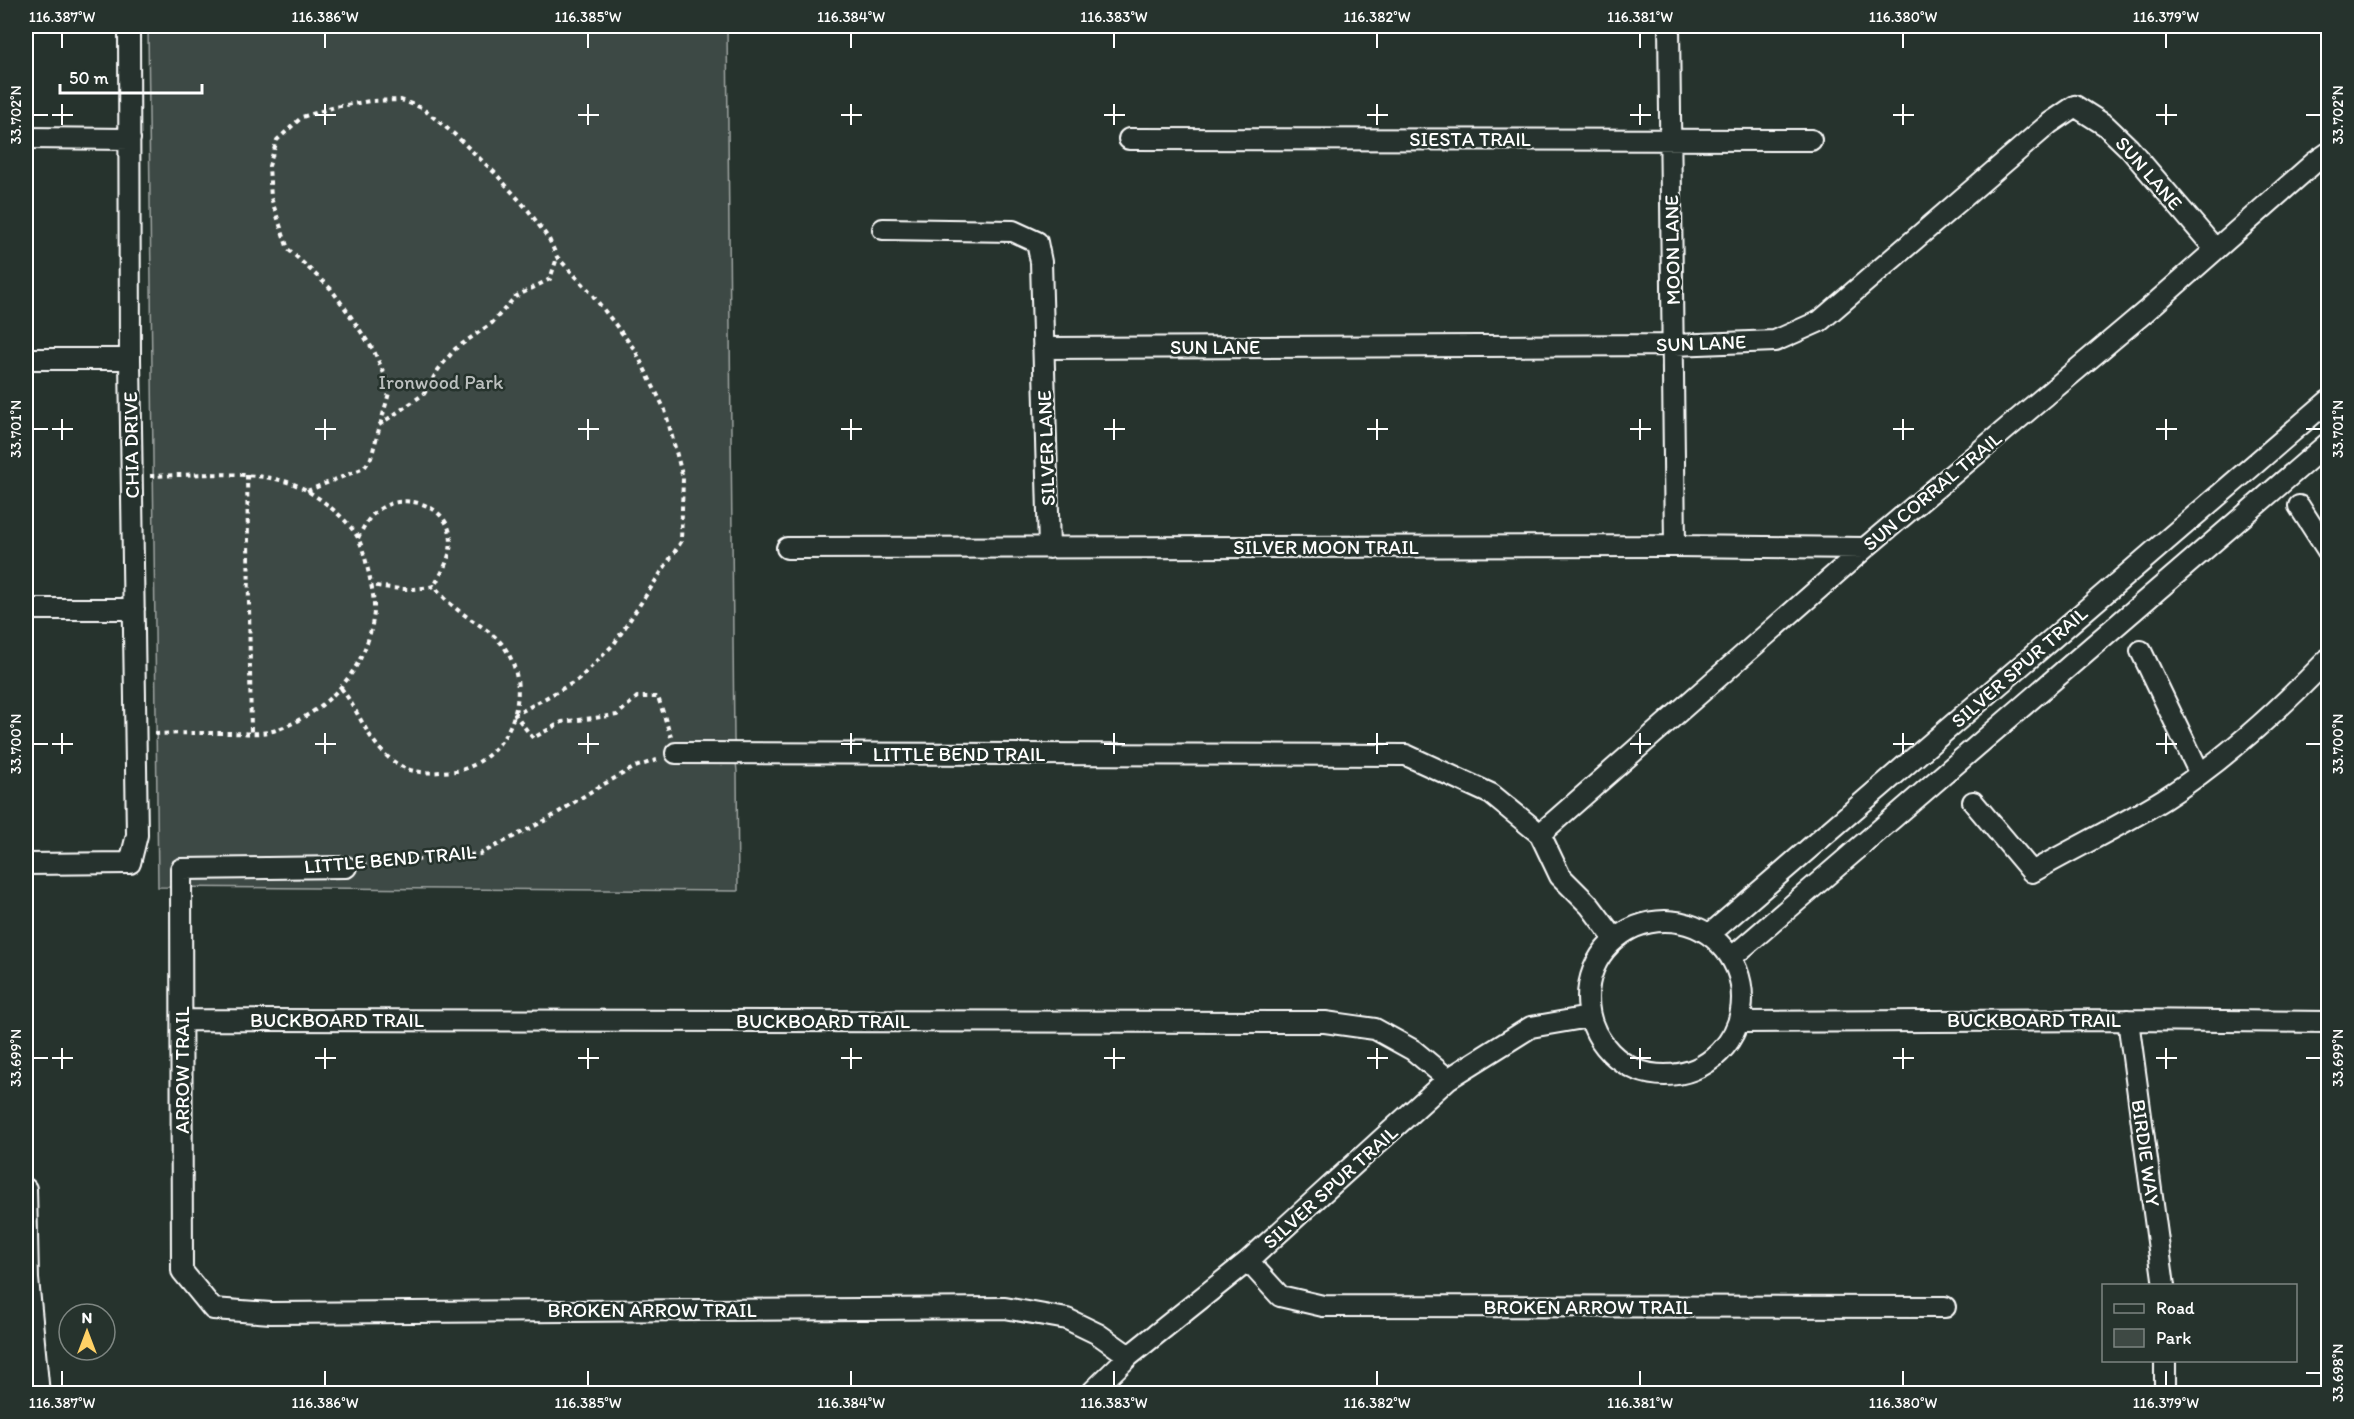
<svg xmlns="http://www.w3.org/2000/svg" width="2354" height="1419" viewBox="0 0 2354 1419" font-family="Itim,sans-serif">
  <rect width="100%" height="100%" fill="#26332d"/>
  <filter id="ink" filterUnits="userSpaceOnUse"><feTurbulence type="fractalNoise" baseFrequency=".0167" numOctaves="2"/><feDisplacementMap in="SourceGraphic" scale="12" xChannelSelector="R" yChannelSelector="G"/><feConvolveMatrix kernelMatrix="1 2 1 2 8 2 1 2 1" color-interpolation-filters="sRGB"/></filter>
  <g filter="url(#ink)">
    <path fill="#3e4944" stroke="#9ea4a2" stroke-width="1.5" d="M148,26H727L734,739L737,772L738,891L158,887Z"/>
    <g fill="none" stroke-linecap="round" stroke-linejoin="round">
      <defs>
        <path id="minor" d="M1669,26L1675,546
          M26,138L130,139
          M1129,139L1811,140
          M883,229L1013,231L1037,242L1041,262L1049,548
          M1043,348L1674,345L1775,341L1820,321L2050,123L2075,106L2105,125L2129,148L2215,249
          M26,359H130
          M2299,506L2328,551
          M787,548L1675,546L1865,548
          M26,609H134
          M2141,651L2200,774
          M676,753L1406,755L1491,794L1540,834L1560,876L1590,906L1614,938
          M1973,802L2032,872C2076,847 2122,825 2164,799C2225,760 2278,711 2328,659
          M1540,834L1865,548L2145,312L2315,162L2328,153
          M26,864L130,863L137,835L130,359L129,26
          M346,867L181,869L182,1271L213,1309L271,1313L1005,1308L1067,1319L1098,1334L1129,1356
          M1588 998a77 77 0 1 1 154 0a77 77 0 1 1-154 0Z
          M1710,934L2328,401
          M1731,958L2328,443
          M182,1020L1325,1022L1375,1029L1413,1050L1448,1079
          M2128,1020L2164,1286
          M1740,1022L2128,1020L2328,1022
          M26,1189L28,1279L39,1394
          M1248,1261L1280,1296L1323,1306L1945,1307
          M2165,1360V1394
          M1090,1394L1129,1356L1248,1261L1448,1079L1531,1027L1589,1017"/>
      </defs>
      <use href="#minor" stroke="#fff" stroke-width="24"/>
      <path stroke="#fff" stroke-width="4" stroke-dasharray="4.5 4.5" stroke-linecap="butt" d="M379,425L424,394L438,370L455,349L492,323L515,297L550,279L557,258
        M247,475L251,733
        M150,476C194,475 269,468 306,490C324,501 346,518 357,536C363,547 366,562 369,574C372,589 376,605 373,619C365,672 325,713 276,730C261,735 243,733 227,733C202,733 178,733 154,734
        M307,491L364,468L371,458L389,393L386,378L374,351L347,311L331,289L288,249L271,198L269,166L277,140L302,117L335,107L370,101L401,100L422,108L454,134L495,173L528,210L549,239L557,257L587,288L635,350L665,410L683,478L681,542L614,644L578,680L515,715L533,738L562,722L617,715L637,697H658L671,737
        M358,538C363,528 368,518 377,511C400,492 443,502 450,533C454,552 443,571 434,586
        M341,688C362,715 371,753 405,768C415,773 431,773 441,772C448,771 457,772 464,769C510,753 532,695 508,653C496,631 471,622 453,606C446,600 440,593 434,586C412,591 393,589 371,585
        M362,865L480,854L548,819L595,789L635,767L660,759"/>
      <use href="#minor" stroke="#26332d" stroke-width="20"/>
    </g>
  </g>
  <path fill="none" stroke="#fff" stroke-width="2" d="M62,33V48M325,33V48M588,33V48M851,33V48M1114,33V48M1377,33V48M1640,33V48M1903,33V48M2166,33V48M62,104V125M325,104V125M588,104V125M851,104V125M1114,104V125M1377,104V125M1640,104V125M1903,104V125M2166,104V125M33,115H48M52,115H73M315,115H336M578,115H599M841,115H862M1104,115H1125M1367,115H1388M1630,115H1651M1893,115H1914M2156,115H2177M2306,115H2321M62,419V440M325,419V440M588,419V440M851,419V440M1114,419V440M1377,419V440M1640,419V440M1903,419V440M2166,419V440M33,429H48M52,429H73M315,429H336M578,429H599M841,429H862M1104,429H1125M1367,429H1388M1630,429H1651M1893,429H1914M2156,429H2177M2306,429H2321M62,733V754M325,733V754M588,733V754M851,733V754M1114,733V754M1377,733V754M1640,733V754M1903,733V754M2166,733V754M33,744H48M52,744H73M315,744H336M578,744H599M841,744H862M1104,744H1125M1367,744H1388M1630,744H1651M1893,744H1914M2156,744H2177M2306,744H2321M62,1048V1069M325,1048V1069M588,1048V1069M851,1048V1069M1114,1048V1069M1377,1048V1069M1640,1048V1069M1903,1048V1069M2166,1048V1069M33,1058H48M52,1058H73M315,1058H336M578,1058H599M841,1058H862M1104,1058H1125M1367,1058H1388M1630,1058H1651M1893,1058H1914M2156,1058H2177M2306,1058H2321M62,1371V1386M325,1371V1386M588,1371V1386M851,1371V1386M1114,1371V1386M1377,1371V1386M1640,1371V1386M1903,1371V1386M2166,1371V1386M2306,1373H2321"/>
  <g text-anchor="middle" stroke-width="5" stroke-linejoin="round" paint-order="stroke">
    <g font-size="20" fill="#fff" stroke="#26332d">
      <text x="1470" y="146">SIESTA TRAIL</text>
      <text transform="translate(2149 173) rotate(49)" y="7">SUN LANE</text>
      <text transform="translate(1672 250) rotate(-91)" y="7">MOON LANE</text>
      <text transform="translate(1701 343) rotate(-2)" y="7">SUN LANE</text>
      <text x="1215" y="354">SUN LANE</text>
      <text transform="translate(131 445) rotate(-91)" y="7">CHIA DRIVE</text>
      <text transform="translate(1046 448) rotate(-92)" y="7">SILVER LANE</text>
      <text transform="translate(1932 491) rotate(-40)" y="7">SUN CORRAL TRAIL</text>
      <text x="1326" y="554">SILVER MOON TRAIL</text>
      <text transform="translate(2019 667) rotate(-41)" y="7">SILVER SPUR TRAIL</text>
      <text x="959" y="761">LITTLE BEND TRAIL</text>
      <text transform="translate(390 859) rotate(-5)" y="7">LITTLE BEND TRAIL</text>
      <text x="337" y="1027">BUCKBOARD TRAIL</text>
      <text x="2034" y="1027">BUCKBOARD TRAIL</text>
      <text x="823" y="1028">BUCKBOARD TRAIL</text>
      <text transform="translate(182 1070) rotate(-90)" y="7">ARROW TRAIL</text>
      <text transform="translate(2146 1153) rotate(82)" y="7">BIRDIE WAY</text>
      <text transform="translate(1330 1187) rotate(-42)" y="7">SILVER SPUR TRAIL</text>
      <text x="1588" y="1314">BROKEN ARROW TRAIL</text>
      <text x="652" y="1317">BROKEN ARROW TRAIL</text>
    </g>
    <g font-size="20" fill="#bbbfbe" stroke="#26332d">
      <text x="441" y="389">Ironwood Park</text>
    </g>
  </g>
  <rect width="2354" height="1419" fill="none" stroke="#26332d" stroke-width="66"/>
  <rect x="2102" y="1284" width="195" height="78" fill="#26332d" stroke="#7d8581" stroke-width="1.5"/>
  <rect x="2114" y="1304" width="30" height="9" fill="#26332d" stroke="#7d8581" stroke-width="1.5"/>
  <text x="2156" y="1314" font-size="18" fill="#ffffff">Road</text>
  <rect x="2114" y="1329" width="30" height="18" fill="#3e4944" stroke="#7d8581" stroke-width="1.5"/>
  <text x="2156" y="1344" font-size="18" fill="#ffffff">Park</text>
  <g transform="translate(87 1332)"><circle r="28" fill="#26332d" stroke="#7d8581" stroke-width="1.5"/>
  <path d="M0-4.5L10 22L0 15L-10 22Z" fill="#ffd166"/>
  <text y="-9" font-size="16" font-weight="bold" text-anchor="middle" fill="#ffffff">N</text>
  </g>
  <path d="M60 84v9h142v-9" fill="none" stroke="#ffffff" stroke-width="3"/>
  <text x="69" y="84" font-size="18" fill="#ffffff" stroke="#26332d" stroke-width="4.5" paint-order="stroke">50 m</text>
  <rect x="33" y="33" width="2288" height="1353" fill="none" stroke="#fff" stroke-width="2"/>
  <g font-size="15" text-anchor="middle" fill="#fff">
    <text x="62" y="22">116.387°W</text>
    <text x="325" y="22">116.386°W</text>
    <text x="588" y="22">116.385°W</text>
    <text x="851" y="22">116.384°W</text>
    <text x="1114" y="22">116.383°W</text>
    <text x="1377" y="22">116.382°W</text>
    <text x="1640" y="22">116.381°W</text>
    <text x="1903" y="22">116.380°W</text>
    <text x="2166" y="22">116.379°W</text>
    <text transform="translate(16 115) rotate(-90)" y="5">33.702°N</text>
    <text transform="translate(2338 115) rotate(-90)" y="5">33.702°N</text>
    <text transform="translate(16 429) rotate(-90)" y="5">33.701°N</text>
    <text transform="translate(2338 429) rotate(-90)" y="5">33.701°N</text>
    <text transform="translate(16 744) rotate(-90)" y="5">33.700°N</text>
    <text transform="translate(2338 744) rotate(-90)" y="5">33.700°N</text>
    <text transform="translate(16 1058) rotate(-90)" y="5">33.699°N</text>
    <text transform="translate(2338 1058) rotate(-90)" y="5">33.699°N</text>
    <text transform="translate(2338 1373) rotate(-90)" y="5">33.698°N</text>
    <text x="62" y="1408">116.387°W</text>
    <text x="325" y="1408">116.386°W</text>
    <text x="588" y="1408">116.385°W</text>
    <text x="851" y="1408">116.384°W</text>
    <text x="1114" y="1408">116.383°W</text>
    <text x="1377" y="1408">116.382°W</text>
    <text x="1640" y="1408">116.381°W</text>
    <text x="1903" y="1408">116.380°W</text>
    <text x="2166" y="1408">116.379°W</text>
  </g>
</svg>
